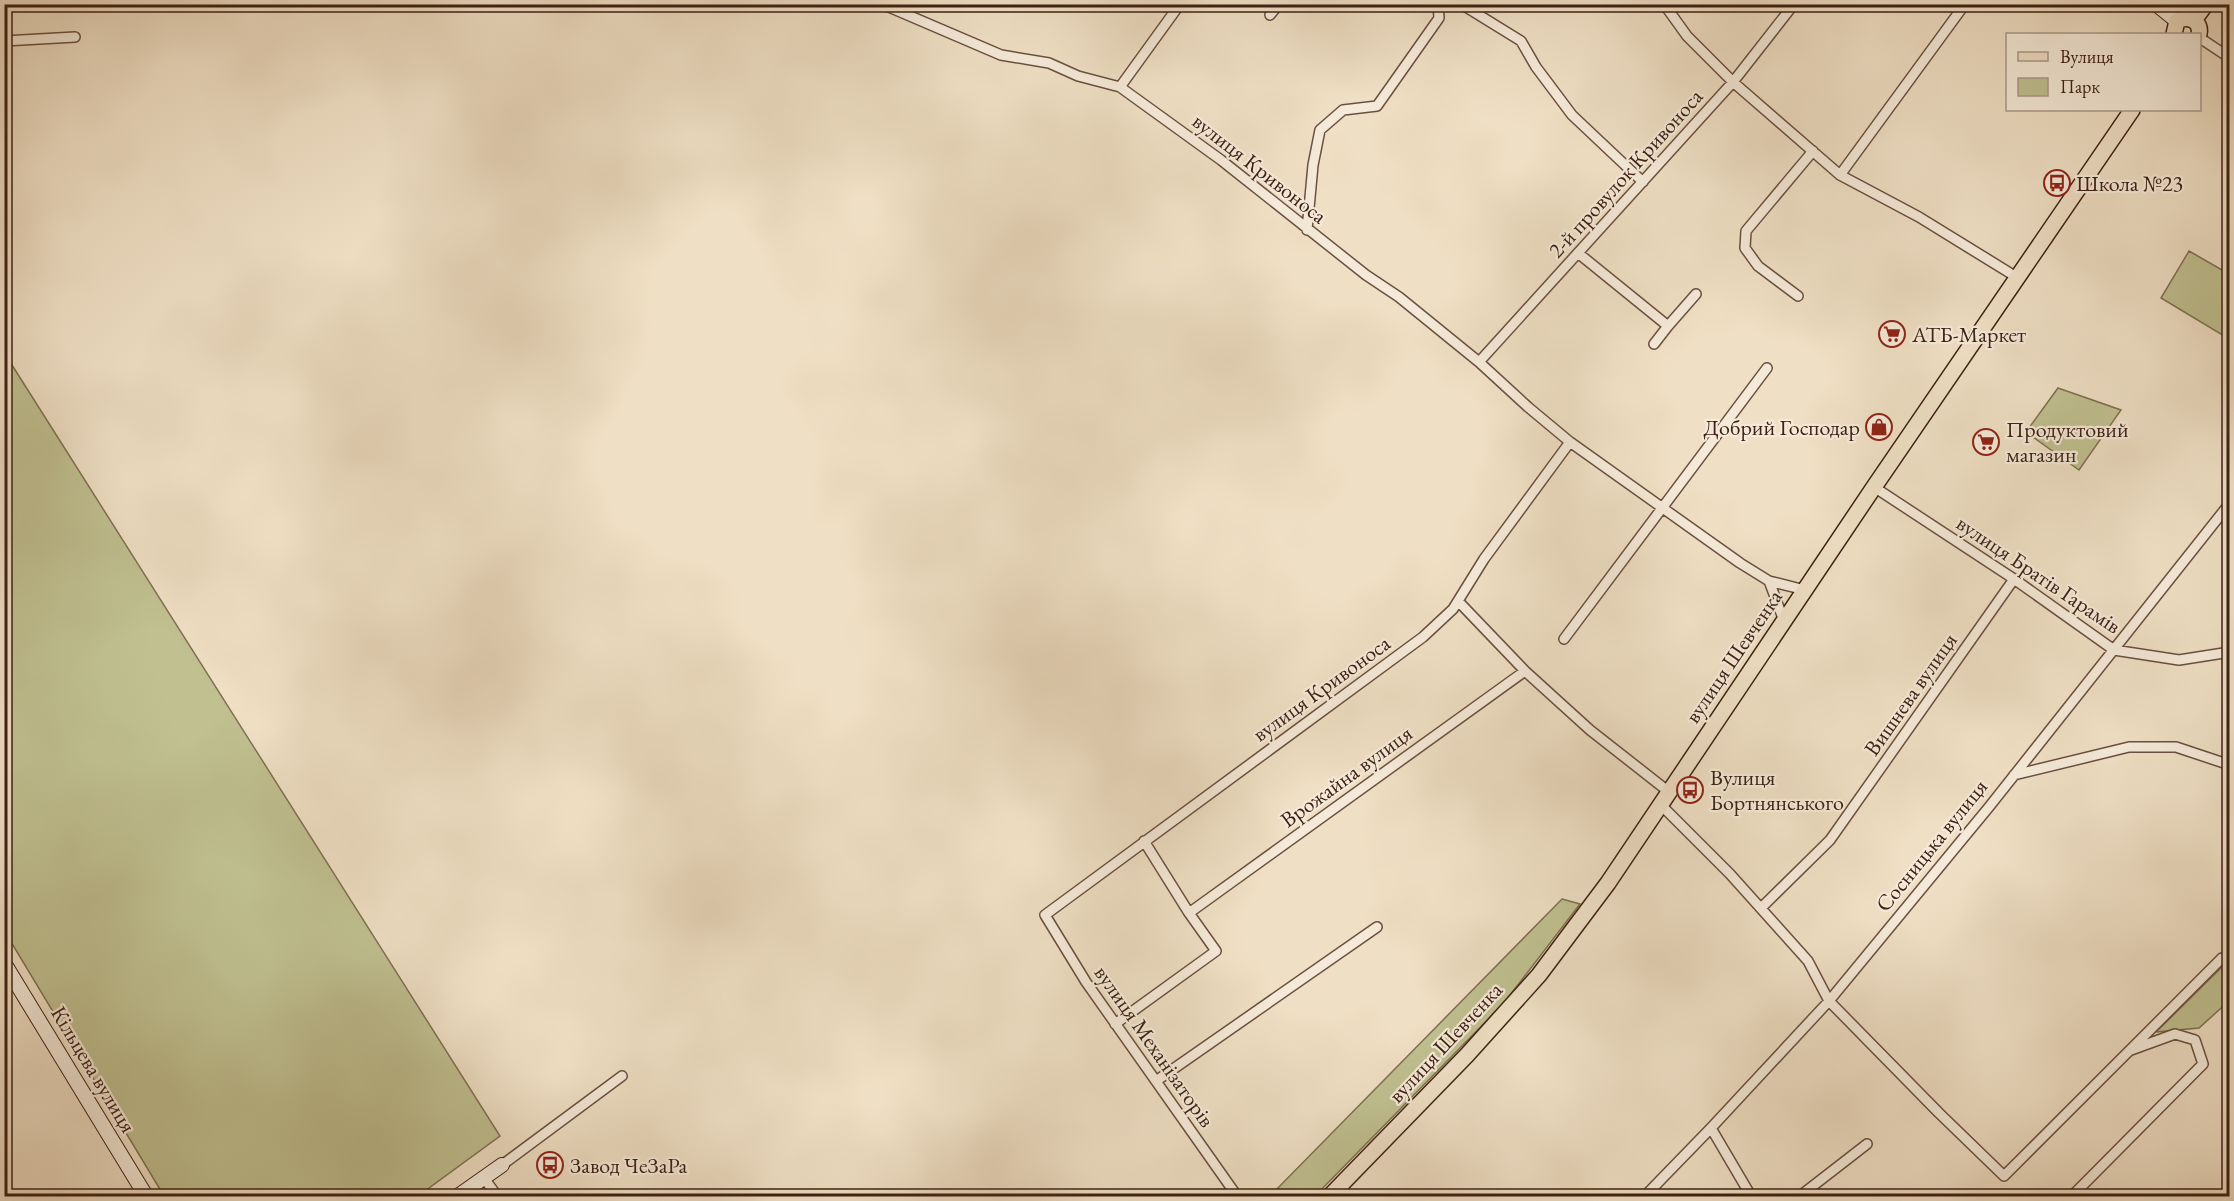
<svg xmlns="http://www.w3.org/2000/svg" width="2234" height="1201" viewBox="0 0 2234 1201" font-family="'EB Garamond',serif">
  <rect width="100%" height="100%" fill="#efdfc4"/>
  <filter id="stains"><feTurbulence type="fractalNoise" baseFrequency=".00333" numOctaves="4"/><feColorMatrix values="0 0 0 0 .2 0 0 0 0 .09 0 0 0 0 .02 0 0 0 .5 -.17"/></filter>
  <radialGradient id="worn" r=".72"><stop offset=".6" stop-color="#630" stop-opacity="0"/><stop offset="1" stop-color="#630" stop-opacity=".3"/></radialGradient>
  <path fill="#c0c090" stroke="#7f7052" stroke-width="1.5" d="M2189,251L2229,274V339L2161,298Z
    M5,354L500,1136L418,1196H164L5,932Z
    M2058,388L2121,410L2079,470L2026,432Z
    M1562,899L1580,904L1504,1003L1315,1196H1270Z
    M2229,963V1001L2199,1028L2156,1032L2225,964Z"/>
  <g fill="none" stroke-linecap="round" stroke-linejoin="round">
    <defs>
      <path id="street" d="M882,4L1001,55L1049,63L1078,76L1120,87L1221,160L1366,275L1399,297L1479,362L1528,407L1570,442L1740,563L1769,581L1805,590
        M1461,4L1521,41L1536,67L1572,115L1643,182
        M1664,4L1687,36L1733,82L1840,175L1919,217L2018,278
        M1270,15L1279,4
        M2200,38L2230,58
        M4,41L75,37
        M1120,87L1180,4
        M1840,175L1965,4
        M1307,230L1313,165L1320,130L1343,110L1377,106L1439,18L1438,4
        M1578,253L1668,326L1696,294
        M1798,296L1758,266L1745,248L1746,231L1813,151
        M1654,344L1668,326
        M1479,362L1733,82L1794,4
        M1874,487L2014,579L2114,650L2179,660L2230,652
        M1769,581L1784,621
        M1458,601L1525,671L1590,730L1669,792
        M1564,639L1767,368
        M2014,775L2129,747H2176L2230,765
        M1661,805L1730,874L1808,961L1829,1001L1939,1113L2004,1176L2222,958L2230,956
        M1761,908L1830,840L2014,579
        M1189,913L1525,671
        M1115,1024L1216,951L1189,913L1144,841
        M1156,1081L1377,927
        M1711,1128L1751,1196
        M502,1165L622,1076
        M484,1178L497,1196
        M1237,1196L1086,982L1045,915L1423,637L1453,609L1484,559L1570,442
        M1645,1196L1711,1128L1829,1001L1989,807L2230,503
        M1800,1196L1867,1144
        M2072,1196L2203,1064L2195,1040L2175,1034L2131,1050"/>
      <path id="secondary" d="M2156,4L2177,21
        M4,963L146,1196
        M458,1196L502,1165"/>
      <path id="primary" d="M2194,20L2206,4
        M2174,34L2177,21C2188,15 2202,21 2199,34
        M1330,1196L1467,1055L1539,975L1608,883L1874,487L2132,110"/>
    </defs>
    <use href="#street" stroke="#6a5040" stroke-width="12"/>
    <use href="#secondary" stroke="#3e2114" stroke-width="16"/>
    <use href="#primary" stroke="#3e2114" stroke-width="18"/>
    <use href="#street" stroke="#f5ead9" stroke-width="9"/>
    <use href="#secondary" stroke="#f5ead9" stroke-width="14"/>
    <use href="#primary" stroke="#efdfc4" stroke-width="15"/>
  </g>
  <defs>
    <symbol id="bus-ring" viewBox="-11 -11 22 22"><circle r="9.5" fill="#f5ead9" stroke="#8f2418" stroke-width="1.5"/><path d="M-5-6H5V4H4V6H2V4H-2V6H-4V4H-5ZM-3.5-4V0h7V-4ZM-3.5 1.2v1.5H-2V1.2ZM2 1.2v1.5H3.5V1.2Z" fill="#8f2418"/></symbol>
    <symbol id="supermarket-ring" viewBox="-11 -11 22 22"><circle r="9.5" fill="#f5ead9" stroke="#8f2418" stroke-width="1.5"/><path d="M-6-5.5h2.5l.6 2H6L4.5 2H-2.5L-4.4-4H-6ZM-1.5 3.2a1.3 1.3 0 1 0 .1 0ZM3 3.2a1.3 1.3 0 1 0 .1 0Z" fill="#8f2418"/></symbol>
    <symbol id="shop-ring" viewBox="-11 -11 22 22"><circle r="9.5" fill="#f5ead9" stroke="#8f2418" stroke-width="1.5"/><path d="M-5-2.5h2.3a2.7 3.5 0 0 1 5.4 0H5L5.5 6h-11ZM-1.5-2.5h3a1.5 2.3 0 0 0-3 0Z" fill="#8f2418"/></symbol>
  </defs>
  <g fill-rule="evenodd">
    <use href="#bus-ring" x="2042" y="168" width="30" height="30"/>
    <use href="#supermarket-ring" x="1877" y="319" width="30" height="30"/>
    <use href="#shop-ring" x="1864" y="412" width="30" height="30"/>
    <use href="#supermarket-ring" x="1971" y="427" width="30" height="30"/>
    <use href="#bus-ring" x="1675" y="775" width="30" height="30"/>
    <use href="#bus-ring" x="535" y="1150" width="30" height="30"/>
  </g>
  <g text-anchor="middle" stroke-width="4.5" stroke-linejoin="round" paint-order="stroke">
    <g font-size="22" fill="#3e2114" stroke="#f5ead9">
      <text transform="translate(1260 168) rotate(38)" y="8">вулиця Кривоноса</text>
      <text transform="translate(1625 173) rotate(-48)" y="8">2-й провулок Кривоноса</text>
      <text transform="translate(2039 574) rotate(34)" y="8">вулиця Братів Гарамів</text>
      <text transform="translate(1733 656) rotate(-56)" y="8">вулиця Шевченка</text>
      <text transform="translate(1321 688) rotate(-36)" y="8">вулиця Кривоноса</text>
      <text transform="translate(1910 694) rotate(-55)" y="8">Вишнева вулиця</text>
      <text transform="translate(1346 776) rotate(-36)" y="8">Врожайна вулиця</text>
      <text transform="translate(1931 845) rotate(-51)" y="8">Сосницька вулиця</text>
      <text transform="translate(1445 1042) rotate(-47)" y="8">вулиця Шевченка</text>
      <text transform="translate(1155 1046) rotate(55)" y="8">вулиця Механізаторів</text>
      <text transform="translate(94 1069) rotate(59)" y="8">Кільцева вулиця</text>
    </g>
    <g font-size="22" fill="#3e2114" stroke="#f5ead9" text-anchor="start">
      <text x="2076" y="191">Школа №23</text>
      <text x="1912" y="342">АТБ-Маркет</text>
      <text x="1860" y="435" text-anchor="end">Добрий Господар</text>
      <text x="2006" y="437">Продуктовий<tspan x="2006" dy="25">магазин</tspan></text>
      <text x="1710" y="785">Вулиця<tspan x="1710" dy="25">Бортнянського</tspan></text>
      <text x="570" y="1173">Завод ЧеЗаРа</text>
    </g>
  </g>
  <rect width="2234" height="1201" fill="none" stroke="#efdfc4" stroke-width="24"/>
  <rect x="6" y="6" width="2222" height="1189" fill="none" stroke="#3e2114" stroke-width="3"/>
  <rect x="12" y="12" width="2210" height="1177" fill="none" stroke="#3e2114" stroke-width="1.5"/>
  <rect x="2006" y="33" width="195" height="78" fill="#f5ead9" stroke="#ac9a8a" stroke-width="1.5"/>
  <rect x="2018" y="52" width="30" height="9" fill="#efdfc4" stroke="#ac9a8a" stroke-width="1.5"/>
  <text x="2060" y="63" font-size="18" fill="#3e2114">Вулиця</text>
  <rect x="2018" y="78" width="30" height="18" fill="#c0c090" stroke="#ac9a8a" stroke-width="1.5"/>
  <text x="2060" y="93" font-size="18" fill="#3e2114">Парк</text>
  <rect width="100%" height="100%" filter="url(#stains)"/>
  <rect width="100%" height="100%" fill="url(#worn)"/>
</svg>
